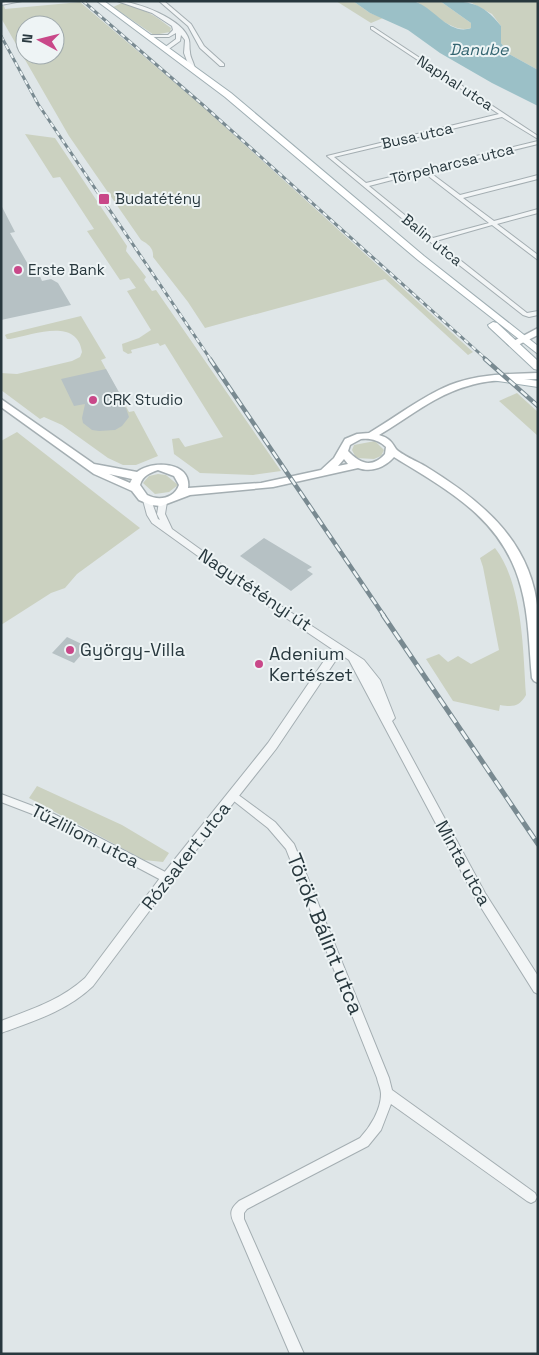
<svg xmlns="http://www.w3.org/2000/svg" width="539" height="1355" viewBox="0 0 539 1355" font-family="'Space Grotesk',sans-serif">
  <rect width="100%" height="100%" fill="#dfe6e8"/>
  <path fill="#cbd1c0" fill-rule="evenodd" d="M336,1H353L370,13L383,18L371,23Z
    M416,1H440L471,23V28C453,34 430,11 416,1Z
    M468,1H538V70L509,54L501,43V26L492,14Z
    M80,2L201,105L473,352L468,355L385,279L205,328L188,302L153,257C154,248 148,244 141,240L69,136L1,18V6H4L5,9ZM25,25H55V55H25Z
    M122,3C141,7 156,16 171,28L170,32L154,35L113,7Z
    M25,134L55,138L127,246L126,251L146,277L144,280L152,291L156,290L281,471L253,475L200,473L174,454L172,439L179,438L185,447L223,437L165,344L160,346L158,343L131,350L132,353L128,354L123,351L122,344L139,338L151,330L127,291L136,288L129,278L120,280L87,231L94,229L60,177L53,178Z
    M81,316L106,358L101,360L129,412L134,411L158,456L136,465H123L108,458L62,425L44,417L40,419L1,390V373L17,374L72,361L80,357L82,352C77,317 33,335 10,339H7L5,335L7,334Z
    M517,393L538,412V436L499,401Z
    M17,432L140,528L77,574L65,588L51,593L1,625V441Z
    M375,441L384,450L381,456L374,459L356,458L352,450L354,445Z
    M158,474L166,475L178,485L169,492L155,494L143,483L149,476Z
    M495,548C523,584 523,651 526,695C519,707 513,707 500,705L499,711L453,701L426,659L439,654L448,662L458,656L471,664L499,650L483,567L480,558Z
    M37,786L122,825L169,853L163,862L144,860L29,798Z"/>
  <path fill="#9bc0c7" d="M353,1C365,1 408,0 416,2C434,8 450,36 471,28V23L440,1C469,1 482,2 501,26V43L509,54L538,70V106L492,83L440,53L408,30L370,13Z"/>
  <path fill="#b6c1c4" d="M1,205L15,232L10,233L33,273L38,272L42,281L51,279L58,283L71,305L1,320Z
    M106,369L120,394L109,397L126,408L129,417L122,426L115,430L99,431L92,430L83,423L82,418L85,404L74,406L61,379Z
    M264,538L312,567L307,570L313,574L291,591L240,556Z
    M67,637L88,647L74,663L52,653Z"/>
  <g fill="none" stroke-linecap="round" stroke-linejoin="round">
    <defs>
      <path id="minor" d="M159,1H164L191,24L204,46L224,64V66H220L200,48L188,26Z
        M371,27H373L538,136V139L502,117L334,157L366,183L538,141V144L428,171L460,195L538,175V179L463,198L494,221L538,209V213L497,224L538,255V260L492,225L436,241L527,313L538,311V315L529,317L523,315L440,250L327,156L499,114L371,29ZM423,172L489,223L433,238L369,186Z
        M233,791L275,822L294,844L389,1078L392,1090L535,1193L537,1197L535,1201L531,1203L527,1201L391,1104L381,1130L368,1146L247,1209L244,1213V1219L304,1354H290L234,1223C229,1213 231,1208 239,1201L360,1138C370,1127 381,1110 381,1094C381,1089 378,1083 377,1078L286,849L268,828L230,798L228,795L230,792Z
        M1,794L54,814L171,875L172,878L171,881L167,883L163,881L48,820L1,802Z"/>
      <path id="tertiary" d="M10,1H22L1,5V3Z
        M117,1C136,1 184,19 189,40C190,44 189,48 190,52C190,58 195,64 195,70L190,69L184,53L185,40L181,35L180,41L166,51L164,48L176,39V33L169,37H147L145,36L147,35H168L173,30L172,26L152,13Z
        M147,497L151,500L158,519L160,520L157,514L159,502L163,499L166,500L167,502L165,514L172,529L261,593L364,660L380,680L395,718L392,721L485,893L538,976V994L534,992L477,901L349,660L340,654L276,749L171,882L93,986C67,1011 34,1021 1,1033V1021C32,1009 61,1000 85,978L163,874L268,743L332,649L255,597L152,523L147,515L143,500Z"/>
      <path id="secondary" d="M538,328V335L516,346L513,347L508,344Z
        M538,373V379C515,380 490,379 468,386C435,395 408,418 379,435C389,438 391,441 396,449C400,454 418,462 425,466C482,501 533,542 538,614C539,637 538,660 538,683L534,681L532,678C529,648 529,616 521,587C503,519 449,491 394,457C385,467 372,473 358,468L273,487L190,495L161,506L151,505L139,500L132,491L94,474L1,407V399L94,464L137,472C151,460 192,461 188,488L261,483L321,470L334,458L345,439L357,434L369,433C396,417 421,397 450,385C477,374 508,374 538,373ZM361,439C370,438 379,440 386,447L385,454C372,469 359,463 348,451L350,445ZM344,459L348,464L338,466ZM158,470L174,476L179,485C174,499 158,501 147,495L140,485C143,475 150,473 158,470ZM109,474L132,479L130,483Z"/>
      <path id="primary" d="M97,1H104L231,93L424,256L538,346V354L418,260L225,97Z
        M493,322L497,323L538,361V370L534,369L489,327L488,325Z
        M495,375L538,381V387L491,380L490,378Z"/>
    </defs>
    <use href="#minor" stroke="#a4aeb2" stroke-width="2"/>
    <use href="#tertiary" stroke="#a4aeb2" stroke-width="2"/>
    <use href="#secondary" stroke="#a4aeb2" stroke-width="3"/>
    <use href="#primary" stroke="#9faeb3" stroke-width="2"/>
    <use href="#minor" fill="#f2f5f6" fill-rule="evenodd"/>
    <use href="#tertiary" fill="#f2f5f6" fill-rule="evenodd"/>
    <use href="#secondary" fill="#fff" fill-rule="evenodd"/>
    <use href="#primary" fill="#fff" fill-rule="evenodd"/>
    <defs>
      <path id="rail-far2" d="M83,1L203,105L487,360
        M1,36L38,104L211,360"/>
      <path id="rail-far1" d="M210,359L384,616
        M485,359L538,406"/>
      <path id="rail" d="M383,615L538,844"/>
    </defs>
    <use href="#rail-far2" stroke="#798a91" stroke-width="3"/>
    <use href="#rail-far1" stroke="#798a91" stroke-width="4.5"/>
    <use href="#rail" stroke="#798a91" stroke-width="5"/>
    <use href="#rail-far2" stroke="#eef4f5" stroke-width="2" stroke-dasharray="5" stroke-linecap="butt"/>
    <use href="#rail-far1" stroke="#eef4f5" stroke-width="2.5" stroke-dasharray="8" stroke-linecap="butt"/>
    <use href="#rail" stroke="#eef4f5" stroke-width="3" stroke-dasharray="10" stroke-linecap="butt"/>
  </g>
  <g fill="#c94889" stroke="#eef4f5" stroke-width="2">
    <rect x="98" y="193" width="12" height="12" rx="2.5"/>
    <circle cx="18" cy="270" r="5"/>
    <circle cx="93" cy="400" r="5"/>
    <circle cx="70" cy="650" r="5"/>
    <circle cx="259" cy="664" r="5"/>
  </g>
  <g text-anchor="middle" stroke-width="4" stroke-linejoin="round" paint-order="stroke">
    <g font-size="15" fill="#28383e" stroke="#eef4f5">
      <text transform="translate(455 83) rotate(33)" y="5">Naphal utca</text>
      <text transform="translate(417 136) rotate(-13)" y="5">Busa utca</text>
      <text transform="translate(452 164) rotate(-14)" y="5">Törpeharcsa utca</text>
      <text transform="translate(432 240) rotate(39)" y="5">Balin utca</text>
    </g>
    <g font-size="15" fill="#28383e" stroke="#eef4f5" text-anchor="start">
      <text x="115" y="204">Budatétény</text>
      <text x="28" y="275">Erste Bank</text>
      <text x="103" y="405">CRK Studio</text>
    </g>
    <g font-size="16" font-style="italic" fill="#346571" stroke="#eef4f5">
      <text x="479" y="55">Danube</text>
    </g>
    <g font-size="18" fill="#28383e" stroke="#eef4f5">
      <text transform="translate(255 590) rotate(34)" y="6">Nagytétényi út</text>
      <text transform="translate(85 836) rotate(27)" y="6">Tűzliliom utca</text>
      <text transform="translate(186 856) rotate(-52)" y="6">Rózsakert utca</text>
      <text transform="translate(463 863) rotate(61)" y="6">Minta utca</text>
    </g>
    <g font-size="18" fill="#28383e" stroke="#eef4f5" text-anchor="start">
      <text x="80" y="656">György-Villa</text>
      <text x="269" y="660">Adenium<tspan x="269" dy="21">Kertészet</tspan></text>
    </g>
    <g font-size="21" fill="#28383e" stroke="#eef4f5">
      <text transform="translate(325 934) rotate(68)" y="7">Török Bálint utca</text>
    </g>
  </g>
  <rect width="539" height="1355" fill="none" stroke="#28383e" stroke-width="5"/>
  <g transform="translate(40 40) rotate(277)"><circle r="24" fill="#eef4f5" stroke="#9fa9ac"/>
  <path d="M0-4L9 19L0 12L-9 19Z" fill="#c94889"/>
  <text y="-8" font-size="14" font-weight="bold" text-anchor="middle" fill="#28383e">N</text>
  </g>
</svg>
